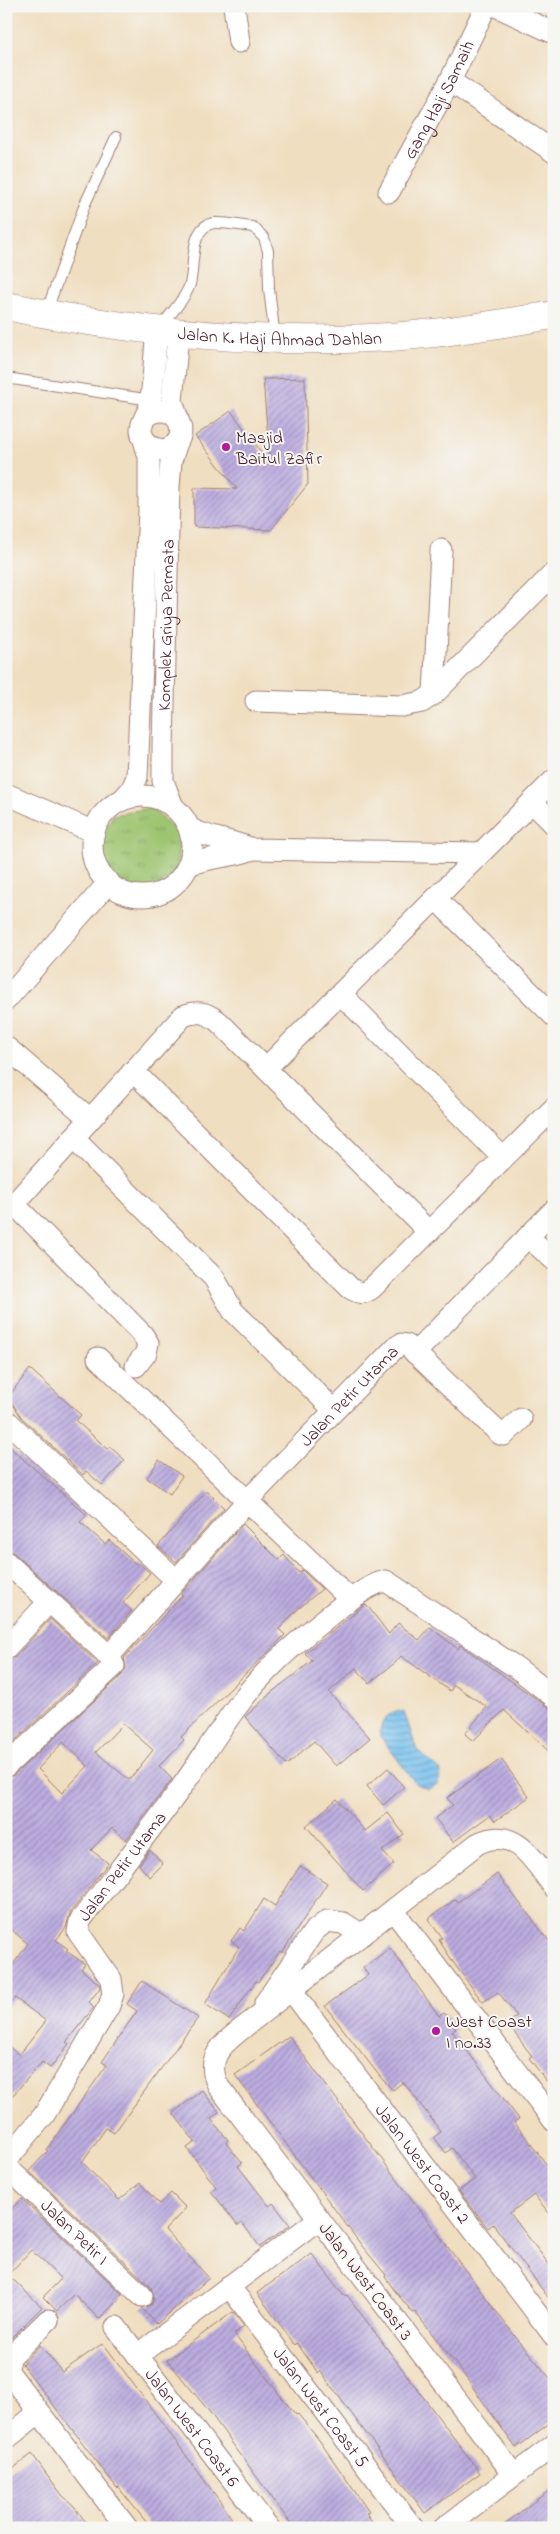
<svg xmlns="http://www.w3.org/2000/svg" width="560" height="2534" viewBox="0 0 560 2534" font-family="'Indie Flower',sans-serif">
  <defs>
    <pattern id="park-tufts" width="24" height="20" patternUnits="userSpaceOnUse" patternTransform="scale(1.25)"><rect width="24" height="20" fill="#9ec571"/><path d="M3 7l-1-3M5 7V3M7 7l1-3M15 17l-1-3M17 17v-4M19 17l1-3" fill="none" stroke="#839f5d"/></pattern>
    <pattern id="water-rules" width="6" height="5" patternUnits="userSpaceOnUse" patternTransform="scale(1.25)"><rect width="6" height="5" fill="#75c0ee"/><path d="M0 2.5h6" fill="none" stroke="#629bc1"/></pattern>
    <pattern id="building-hatch" width="6" height="6" patternUnits="userSpaceOnUse" patternTransform="scale(1.25)"><rect width="6" height="6" fill="#bcade0"/><path d="M-1 1l2-2M0 6l6-6M5 7l2-2" fill="none" stroke="#9b8cb6"/></pattern>
  </defs>
  <rect width="100%" height="100%" fill="#f6f6f2"/>
  <filter id="ink" filterUnits="userSpaceOnUse"><feTurbulence type="fractalNoise" baseFrequency=".02" numOctaves="2"/><feDisplacementMap in="SourceGraphic" scale="10" xChannelSelector="R" yChannelSelector="G"/><feConvolveMatrix kernelMatrix="1 2 1 2 8 2 1 2 1" color-interpolation-filters="sRGB"/></filter>
  <filter id="wash" filterUnits="userSpaceOnUse"><feTurbulence type="fractalNoise" baseFrequency=".0096" numOctaves="4" result="noise"/><feDisplacementMap in="SourceGraphic" scale="20" xChannelSelector="R" yChannelSelector="G"/><feGaussianBlur stdDeviation="1.12" result="paint"/><feColorMatrix in="noise" values="0 0 0 0 0 0 0 0 0 0 0 0 0 0 0 0 0 1.4 0 .05"/><feComposite in="paint" operator="in"/></filter>
  <g filter="url(#wash)">
    <rect width="100%" height="100%" fill="#f0dec0"/>
    <path fill="url(#park-tufts)" stroke="#74724e" d="M150,808L180,833L176,873L143,897L110,886L94,849L113,815Z"/>
    <path fill="url(#water-rules)" stroke="#60708c" d="M396,1711L404,1712L417,1750L441,1771L438,1784L428,1789L416,1784L380,1736C379,1724 386,1715 396,1711Z"/>
    <g id="blocks">
      <path fill="url(#building-hatch)" fill-rule="evenodd" d="M305,378L308,484L271,530L194,527V488L237,489L195,436L231,411L270,464L263,379Z
        M30,1369L81,1415L76,1421L108,1449L110,1447L125,1460L102,1485L86,1471L83,1475L22,1418L8,1397Z
        M6,1444L87,1515L80,1522L105,1544L109,1540L137,1565L139,1563L150,1573L123,1603L132,1611L108,1638L14,1553L6,1550Z
        M159,1460L182,1476L170,1494L147,1478Z
        M207,1491L224,1508L176,1562L158,1546Z
        M243,1524L279,1560L284,1555L299,1573L302,1570L322,1589L298,1609L279,1629L285,1635L181,1737L184,1740L159,1766L172,1779L126,1840L112,1828L91,1850L108,1863L70,1913L66,1928L56,1940L68,1949L66,1951L85,1964L81,1969L99,1984L100,1988L89,2002L94,2007L66,2042L69,2044L50,2068L42,2062L6,2103V2044L19,2055L46,2021L15,1998L6,2008V1974L28,1944L6,1925V1778L14,1775L122,1675L126,1668L124,1658L183,1595L181,1594ZM123,1724L153,1750L129,1780L96,1752ZM63,1742L88,1766L62,1793L38,1769Z
        M366,1604L389,1634L398,1623L419,1640L430,1627L458,1649L460,1645L551,1709L554,1712V1756L504,1710L473,1741L465,1734L487,1707L454,1685L450,1691L401,1656L395,1663L369,1683L356,1668L329,1692L370,1738L336,1766L314,1741L287,1765L245,1717L272,1692L312,1661L305,1653Z
        M50,1619L98,1663L6,1749V1660L15,1657Z
        M501,1759L529,1797L495,1821L490,1815L453,1842L435,1818L453,1805L447,1798Z
        M388,1768L404,1787L383,1805L367,1786Z
        M337,1799L365,1831L388,1813L404,1834L382,1851L394,1864L363,1891L306,1826Z
        M150,1850L163,1864L150,1877L139,1865Z
        M300,1866L327,1883L282,1953L280,1951L258,1982L256,1981L229,2020L205,2004L239,1947L231,1941L240,1928L244,1931L264,1899L275,1906Z
        M497,1874L554,1947V2091L529,2058L532,2056L507,2023L517,2016L498,1992L483,2002L455,1965L439,1940L442,1938L428,1919L456,1899L458,1902Z
        M390,1948L439,2016L444,2013L456,2029L452,2031L519,2119L514,2122L554,2174V2219L534,2195L510,2213L554,2271V2305L493,2224L488,2228L459,2191L475,2179L452,2148L446,2153L434,2137L441,2132L424,2109L403,2082L393,2090L382,2079L325,2006L368,1975L363,1968Z
        M142,1981L198,2018L114,2133L106,2128L82,2162L119,2200L140,2183L159,2204L171,2193L186,2208L165,2230L209,2278L157,2324L141,2308L151,2305L154,2299L151,2287L29,2171L48,2151L46,2150L107,2065L102,2062L137,2011L127,2004Z
        M289,2036L514,2335L554,2383V2420L516,2448L462,2372L415,2312L413,2313L395,2291L385,2277L386,2275L362,2246L235,2075Z
        M202,2090L219,2112L211,2119L228,2140L226,2143L242,2163L238,2166L269,2206L273,2203L290,2225L260,2247L242,2223L238,2226L211,2191L216,2187L187,2148L195,2142L173,2113Z
        M22,2199L123,2295L99,2319L74,2294L57,2311L43,2297L61,2279L31,2250L8,2275L42,2307L6,2343V2214Z
        M312,2254L344,2296L347,2295L480,2473L425,2513L320,2371L318,2373L297,2343L295,2345L257,2293Z
        M233,2312L244,2326L234,2334L279,2394L296,2415L298,2414L319,2440L369,2512L366,2514L376,2528H294L208,2410L167,2360Z
        M103,2343L222,2504L238,2528H151L118,2487L117,2488L22,2364L40,2345L62,2372Z
        M32,2454L62,2495L74,2506L90,2528H6V2474Z
        M554,2487V2528H500L527,2507Z"/>
    </g>
  </g>
  <g filter="url(#ink)">
    <use href="#blocks" fill-opacity="0" stroke="#9d7e76" stroke-width="1"/>
    <g fill="none" stroke-linecap="round" stroke-linejoin="round">
      <defs>
        <path id="lane" d="M46,313L85,204L116,137
          M159,329C169,315 185,300 190,284C195,266 189,226 214,223C226,222 241,226 253,227L264,238L268,251L269,289L275,338
          M6,378L151,400"/>
        <g id="street">
          <path d="M234,6L239,42"/>
          <path d="M496,6L554,33"/>
          <path d="M450,81L554,152"/>
          <path id="s1" d="M389,192L450,81L486,6"/>
          <path d="M147,416C176,397 194,437 169,448C157,453 142,443 141,430C141,421 148,414 150,405C154,381 154,356 157,331"/>
          <path d="M178,419L172,401L178,335"/>
          <path d="M434,694L441,550"/>
          <path d="M256,701L402,706L422,702L434,694L554,573"/>
          <path d="M6,794L94,832"/>
          <circle cx="142" cy="846" r="50"/>
          <path d="M122,800L132,789L137,777L149,509V457L144,440"/>
          <path d="M532,802L554,824"/>
          <path id="s2" d="M173,807L163,781V746L169,487L171,461L177,442"/>
          <path d="M189,828C209,839 231,840 252,849L480,853"/>
          <path d="M189,865C209,856 230,858 250,850"/>
          <path d="M436,899L554,1016"/>
          <path d="M341,994L503,1158"/>
          <path d="M6,1000L109,882"/>
          <path d="M6,1047L90,1119"/>
          <path d="M266,1068L554,780"/>
          <path d="M133,1071L350,1288C359,1294 364,1294 372,1288L554,1108"/>
          <path d="M73,1138L214,1278L233,1311L334,1410"/>
          <path d="M14,1204L142,1334L148,1343L146,1353L136,1366"/>
          <path d="M6,1213L183,1016C198,1010 206,1012 219,1022L429,1232"/>
          <path d="M528,1237L554,1260"/>
          <path d="M415,1353L554,1210"/>
          <path d="M98,1358L350,1599"/>
          <path d="M6,1420L176,1580"/>
          <path d="M6,1562L109,1656L114,1666L6,1766"/>
          <path d="M6,1648L49,1602"/>
          <path id="s3" d="M109,1656L247,1501L396,1347L401,1344L407,1345L500,1434L504,1435L521,1419"/>
          <path d="M393,1910L554,2121"/>
          <path id="s4" d="M291,1990L554,2336"/>
          <path d="M265,2003L314,1931L327,1921L343,1923L362,1935"/>
          <path id="s5" d="M6,2161L44,2115L109,2006L113,1994L111,1979L78,1932L80,1921C114,1876 150,1831 183,1785C210,1747 234,1705 266,1672C285,1652 362,1583 386,1581L517,1668L554,1697"/>
          <path id="s6" d="M6,2166L142,2296"/>
          <path id="s7" d="M229,2286L413,2528"/>
          <path d="M48,2320L11,2356L7,2370L127,2528"/>
          <path id="s8" d="M116,2327L269,2528"/>
          <path d="M138,2355L319,2219"/>
          <path d="M6,2439L38,2413"/>
          <path d="M514,2475L219,2087C201,2054 230,2039 253,2020L477,1844C515,1824 534,1861 554,1887"/>
          <path d="M444,2528L554,2445"/>
        </g>
        <g id="secondary">
          <path id="s9" d="M6,306C142,334 277,347 415,335C462,331 508,322 554,315"/>
        </g>
      </defs>
      <use href="#lane" stroke="#9d7e76" stroke-width="12"/>
      <use href="#street" stroke="#9d7e76" stroke-width="23"/>
      <use href="#secondary" stroke="#9d7e76" stroke-width="29"/>
      <use href="#lane" stroke="#fff" stroke-width="10"/>
      <use href="#street" stroke="#fff" stroke-width="21"/>
      <use href="#secondary" stroke="#fff" stroke-width="28"/>
    </g>
  </g>
  <g fill="#b5179e" stroke="#f6f6f2" stroke-width="2">
    <circle cx="226" cy="447" r="5"/>
    <circle cx="436" cy="2031" r="5"/>
  </g>
  <g text-anchor="middle" stroke-width="4" stroke-linejoin="round" paint-order="stroke">
    <g font-size="18" fill="#4a1f2b" stroke="#f6f6f2">
      <text dy="6" stroke="none"><textPath href="#s1" startOffset="105">Gang Haji Samaih</textPath></text>
      <text dy="6" stroke="none"><textPath href="#s9" startOffset="276">Jalan K. Haji Ahmad Dahlan</textPath></text>
      <text dy="6" stroke="none"><textPath href="#s2" startOffset="184">Komplek Griya Permata</textPath></text>
      <text dy="6" stroke="none"><textPath href="#s3" startOffset="354">Jalan Petir Utama</textPath></text>
      <text dy="6" stroke="none"><textPath href="#s5" startOffset="352">Jalan Petir Utama</textPath></text>
      <text dy="6" stroke="none"><textPath href="#s4" startOffset="218">Jalan West Coast 2</textPath></text>
      <text dy="6" stroke="none"><textPath href="#s6" startOffset="95">Jalan Petir I</textPath></text>
      <text transform="translate(366 2281) rotate(53)" y="6">Jalan West Coast 3</text>
      <text dy="6" stroke="none"><textPath href="#s7" startOffset="152">Jalan West Coast 5</textPath></text>
      <text dy="6" stroke="none"><textPath href="#s8" startOffset="126">Jalan West Coast 6</textPath></text>
    </g>
    <g font-size="18" fill="#4a1f2b" stroke="#f6f6f2" text-anchor="start">
      <text x="236" y="443">Masjid<tspan x="236" dy="21">Baitul Zafir</tspan></text>
      <text x="446" y="2027">West Coast<tspan x="446" dy="21">I no.33</tspan></text>
    </g>
  </g>
  <rect width="560" height="2534" fill="none" stroke="#f6f6f2" stroke-width="25"/>
</svg>
